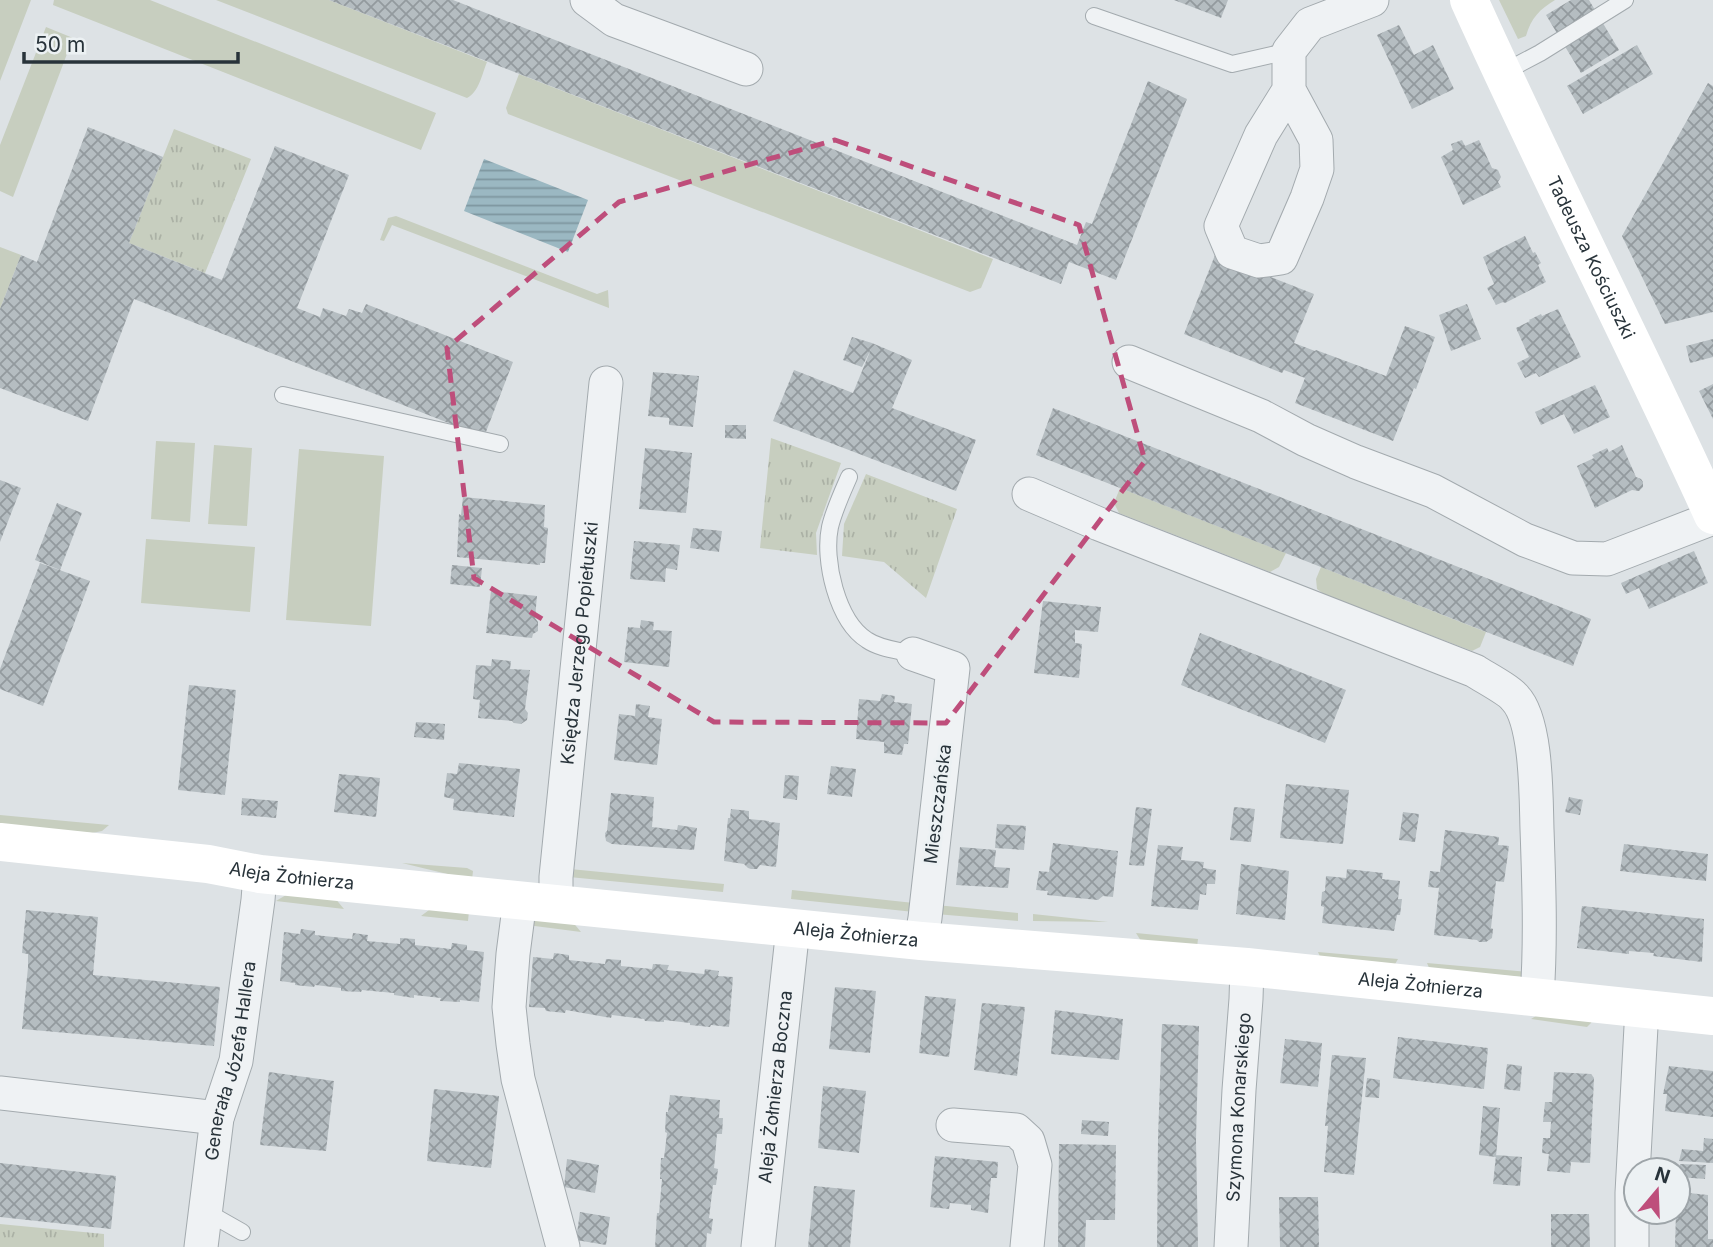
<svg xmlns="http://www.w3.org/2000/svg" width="1713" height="1247" viewBox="0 0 1713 1247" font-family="Inter,sans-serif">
  <defs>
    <pattern id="park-tufts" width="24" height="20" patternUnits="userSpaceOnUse" patternTransform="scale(1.75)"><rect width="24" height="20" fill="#c7cebf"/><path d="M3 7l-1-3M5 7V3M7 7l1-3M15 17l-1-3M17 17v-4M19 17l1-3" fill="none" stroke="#abb1a5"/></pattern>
    <pattern id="water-rules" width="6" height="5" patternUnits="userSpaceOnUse" patternTransform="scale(1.75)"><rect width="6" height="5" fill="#9bb8c2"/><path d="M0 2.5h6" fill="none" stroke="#7e969f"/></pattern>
    <pattern id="building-cross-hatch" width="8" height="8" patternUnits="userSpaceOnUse" patternTransform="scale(1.75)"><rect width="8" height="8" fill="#b5bdc1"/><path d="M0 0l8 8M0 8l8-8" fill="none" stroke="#939a9e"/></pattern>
  </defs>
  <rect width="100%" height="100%" fill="#dde2e5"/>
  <path fill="#c7cebf" d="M0,0H31L0,81Z
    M54,0H150L436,113L421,150L53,5Z
    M216,0H329L487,62C482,74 479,92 467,98Z
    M1499,0H1555C1540,9 1531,18 1526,36L1518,39Z
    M46,27L73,38L13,197L0,191V145Z
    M519,74L993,259L981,288L970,292L508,114L506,108Z
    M396,216L597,294L608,290L609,308L392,225L384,241L380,240L388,218Z
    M0,247L21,255L0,309Z
    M156,441L195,443L190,522L151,519Z
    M214,445L252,448L247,526L208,524Z
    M299,449L384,456L371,626L286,620Z
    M1120,488L1286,553L1279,567L1270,572L1119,513L1114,503Z
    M146,539L255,547L250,612L141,603Z
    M1321,567L1486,632L1480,647L1472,651L1325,595L1317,589L1316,579Z
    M0,815L109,825L102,831L92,833L0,825Z
    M402,863L467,868L473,871L472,880Z
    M570,869L724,884L723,892L569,877Z
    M792,890L914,903V912L791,899Z
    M286,895L334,897L344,909L276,901Z
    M936,905L1018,913V921L936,914Z
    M433,907L469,911L468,921L421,916Z
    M1033,914L1108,922L1033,921Z
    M537,920H571L581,932L527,925Z
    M1136,933L1198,939L1197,947L1141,941Z
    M1318,952L1398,959L1394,966L1321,959Z
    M1427,963L1530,972L1524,977L1430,970Z
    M1539,1014L1592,1020L1591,1023L1587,1027L1531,1019Z"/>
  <path fill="url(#park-tufts)" d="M174,129L251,159L205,273L129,243Z
    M771,438L841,463L816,533L817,555L760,548Z
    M866,474L957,509L926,598L884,562L842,556L844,524Z
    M0,1224L104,1234V1247H0Z"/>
  <path fill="url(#water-rules)" d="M484,159L588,200L568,252L464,211Z"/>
  <path fill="url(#building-cross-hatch)" d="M329,0H453L1077,245L1086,222L1092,224L1148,81L1187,99L1116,280L1069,262L1061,284Z
    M1174,0H1228L1221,18Z
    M1571,0H1589L1619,50L1581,73L1546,15Z
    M1399,25L1414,55L1433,45L1454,89L1412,109L1377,35Z
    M1637,45L1653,74L1583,114L1567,86Z
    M1708,83L1713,86V312L1665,324L1622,236Z
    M88,127L163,157L129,243L222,280L275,146L349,175L297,308L320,317L323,308L346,316L349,309L362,313L366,304L513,362L484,437L134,299L88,421L0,388V309L21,255L37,262Z
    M1462,140L1465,146L1479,140L1492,168L1498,170L1501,177L1498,182L1501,187L1463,205L1441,157L1453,150L1451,144Z
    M1525,236L1533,253L1535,252L1541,263L1538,265L1546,282L1505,303L1503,302L1496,305L1487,288L1494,284L1483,257Z
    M1215,255L1314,294L1294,343L1315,351L1316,350L1386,376L1405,326L1435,337L1416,389L1414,388L1393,441L1295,403L1305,378L1284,370L1282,373L1184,334Z
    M1467,304L1481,339L1451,351L1439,315Z
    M1558,309L1581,357L1539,377L1536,373L1525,378L1517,363L1529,357L1516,328L1530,321L1529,320L1541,314L1542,316Z
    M852,337L872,343L912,360L892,408L976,440L956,491L773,421L794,370L853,393L871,349L862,367L843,360Z
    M1713,339V357L1690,363L1686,346Z
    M653,372L699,376L693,427L669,425V418L648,416Z
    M1713,384V419L1699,391Z
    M1595,385L1610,417L1574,434L1564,414L1541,425L1535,412Z
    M1053,408L1591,619L1573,666L1036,455Z
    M725,425H746V439L725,438Z
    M1622,445L1636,477L1641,479L1643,482V487L1639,491L1632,490L1595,508L1577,466L1594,458L1592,455L1607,448L1609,452Z
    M645,448L692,453L686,513L639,509Z
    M0,480L21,488L0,542Z
    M463,497L545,505L544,527L548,528L545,563H540V565L457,557L459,514L461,515Z
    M57,503L82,513L60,570L35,560Z
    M693,528L722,531L719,552L690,548Z
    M634,541L680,545L677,570L666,568L665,582L630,579Z
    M1694,551L1708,583L1649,609L1639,588L1626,594L1621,583Z
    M40,563L90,581L43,706L0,689V669Z
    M452,565L482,568L480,587L450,584Z
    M491,591L537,596L535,618L538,622V631L533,634L532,638L486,633Z
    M1043,601L1101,607L1098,632L1075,630V643L1082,644L1079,678L1034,673Z
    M641,620L654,622L653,630L672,631L669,667L624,662L628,627L640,628Z
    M1200,633L1346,690L1325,743L1181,685Z
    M492,659L511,661L510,669L530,670L525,709L528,713L527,720L521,724L514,723L512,721L478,718L480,700L473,699L476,665L491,666Z
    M189,685L236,690L225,795L178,790Z
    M882,694L895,696L894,702L912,704L908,744H904L902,755L884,753V742L856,739L859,699L880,701Z
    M636,704L650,706L648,717L662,719L657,765L614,760L619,714L635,716Z
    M416,722L445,724L444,740L414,737Z
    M459,763L520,769L514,817L453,810L454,799L444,797L447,773L457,774Z
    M831,766L856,769L852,797L827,794Z
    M339,774L380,778L376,817L334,812Z
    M785,775L799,776L797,800L783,798Z
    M1286,784L1349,790L1343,844L1280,838Z
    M611,793L654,797L652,827L677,830L678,825L697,828L694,850L612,844L606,841L605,833L607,831Z
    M1569,797L1583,800L1580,815L1565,812Z
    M242,798L278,801L276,818L241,815Z
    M1136,807L1152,809L1144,866L1129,865Z
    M1234,807L1255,809L1251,842L1230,840Z
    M731,809L749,811V819L769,821V822L780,823L776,867L760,865L757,869H751L748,868L744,864L724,861L728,818H730Z
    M1403,812L1419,814L1415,842L1399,840Z
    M997,824L1026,826L1024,850L995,848Z
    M1445,830L1499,837L1498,845L1509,846L1504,882L1496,881L1491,928L1493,929L1492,938L1486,942H1479L1477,940L1434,935L1439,888L1428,887L1430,871L1440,872Z
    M1053,843L1118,851L1113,897L1103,896L1098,900L1047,895L1048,891L1036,890L1039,871L1049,872Z
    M1624,844L1708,854L1706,881L1620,871Z
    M1158,845L1183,847L1181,860L1204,862L1203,868L1216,870L1215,884H1207L1206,895L1200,894L1198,910L1151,906Z
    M960,847L996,850L994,867L1010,868L1008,888L956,885Z
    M1241,864L1289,871L1285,920L1236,914Z
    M1347,869L1383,873L1382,879L1400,881L1398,899H1402L1400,915H1397L1394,931L1322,923L1324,907L1321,906L1322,892L1325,891L1326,876L1346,878Z
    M1582,906L1704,919L1702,962L1653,956L1654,953L1629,951V954L1577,948Z
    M26,910L98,917L93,975L220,987L214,1046L22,1029L28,967V954L22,953Z
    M301,929L315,931V935L352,939L353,933L368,935L367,941L400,944V938L415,939V945L451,949L452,943L467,945V950L484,952L479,1002L460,1000V1002L440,1001L441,998L414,995V998L394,995V993L362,990L361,992L341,991V988L315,985L314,987L295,985V983L280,981L284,932L300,934Z
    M554,953L569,955V960L605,964L606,959L621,960V966L652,969L653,964L669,965L667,970L704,974L705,969L719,971L718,976L733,977L729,1027L711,1025L710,1027L690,1025V1023L664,1020V1022L645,1021L644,1019L612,1015L611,1018L566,1010L565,1013L546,1011L545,1008L529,1007L533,957L553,959Z
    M835,987L876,991L870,1053L829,1049Z
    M925,996L956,999L949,1057L919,1053Z
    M982,1003L1025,1007L1017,1076L974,1070Z
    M1055,1010L1123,1019L1119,1060L1051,1054Z
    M1162,1024L1199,1026L1196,1140L1198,1247H1157L1158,1138Z
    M1398,1037L1488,1048L1484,1089L1393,1078Z
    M1285,1039L1322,1043L1318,1087L1280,1083Z
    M1332,1055L1366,1058L1354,1175L1324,1172L1328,1126H1325Z
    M1507,1064L1522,1066L1520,1091L1504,1089Z
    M1669,1066L1713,1071V1117L1665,1111L1667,1094H1663Z
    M269,1072L334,1081L326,1151L260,1145Z
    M1554,1072L1591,1074L1594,1078L1590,1163L1571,1162L1570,1173L1547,1171L1549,1154L1542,1153L1543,1138H1550L1551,1122H1543L1545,1102H1552Z
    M1367,1078L1380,1080L1379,1098L1365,1097Z
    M823,1086L866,1091L859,1153L818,1148Z
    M434,1089L499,1096L491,1168L427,1161Z
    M670,1095L720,1100L719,1118H723L722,1134H717L714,1168L718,1169L716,1185H713L709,1218L713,1219L711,1234L707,1233L706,1247H655L657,1213H659L662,1179H660L661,1158H664L667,1133L665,1132L666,1112H668Z
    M1483,1106L1500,1108L1496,1157L1479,1155Z
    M1082,1120L1109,1122L1108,1136L1081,1134Z
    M1704,1138L1713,1139V1163L1679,1161L1682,1149L1703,1151Z
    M1059,1144L1116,1145L1115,1220H1086L1085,1247H1058Z
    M1496,1155L1522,1157L1520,1186L1493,1184Z
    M935,1156L998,1162L997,1178H991L988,1213L971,1210V1205L950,1203L949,1209L930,1207Z
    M567,1159L599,1165L595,1193L564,1187Z
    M0,1163L116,1176L111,1229L0,1217Z
    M1680,1164L1706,1165L1705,1179L1679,1177Z
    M814,1186L855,1190L850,1247H808Z
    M1679,1192L1708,1195V1239H1713V1247H1675L1676,1212H1678Z
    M1279,1197H1318L1319,1247H1280Z
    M580,1212L610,1217L606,1245L576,1240Z
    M1551,1214H1589L1590,1247H1551Z"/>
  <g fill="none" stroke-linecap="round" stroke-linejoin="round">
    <defs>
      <path id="lane" d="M1094,16L1232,64L1289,51
        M1502,73L1540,53L1625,0
        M283,395L500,444
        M849,477C842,493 834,510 830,527C823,560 837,621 867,640C880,649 898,650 913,654
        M205,1211L242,1232"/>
      <g id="street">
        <path d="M587,0L614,20L746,69"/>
        <path d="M1289,90L1261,135L1221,226L1232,252L1259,261L1281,258L1307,198L1317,169L1316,140L1289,90V51L1310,24L1372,0"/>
        <path d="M1129,362L1261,416L1306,440L1356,462L1433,491L1525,540L1573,558L1607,559L1713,518"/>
        <path d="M1029,494L1099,524L1475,671C1484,677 1509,690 1515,698C1537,721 1536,797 1537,829C1539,885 1541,941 1537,997"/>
        <path d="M913,654L953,668L925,918L921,941"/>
        <path d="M520,900L513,954L509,1007L513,1044L518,1079L563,1247"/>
        <path id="s1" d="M556,903V877L606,383"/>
        <path d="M0,1093L217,1118"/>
        <path d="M953,1125L1016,1130L1028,1141L1035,1165L1027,1247"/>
        <path id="s2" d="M201,1247L217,1118L236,1061L258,900L260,874"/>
        <path id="s3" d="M758,1247L793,928"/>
        <path id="s4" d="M1231,1247L1239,1090L1246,999L1247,967"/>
        <path d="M1632,1247V1193L1642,1008"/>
      </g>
    </defs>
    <use href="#lane" stroke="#a3aaae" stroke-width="18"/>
    <use href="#street" stroke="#a3aaae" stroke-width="35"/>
    <use href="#lane" stroke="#eff2f4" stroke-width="16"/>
    <use href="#street" stroke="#eff2f4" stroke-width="33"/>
    <g stroke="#fff" stroke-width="38">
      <path id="s5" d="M1469,0C1547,173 1634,342 1713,515"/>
      <path id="s6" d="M0,842L208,864L260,874L921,941L1247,967L1713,1016"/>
    </g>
  </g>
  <path fill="none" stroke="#be4e7b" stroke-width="5" stroke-dasharray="14 9" stroke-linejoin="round" d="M835,140L1079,225L1145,461L946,723L714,722L474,578L447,348L619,202Z"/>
  <g text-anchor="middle" stroke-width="6" stroke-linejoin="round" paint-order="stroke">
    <g font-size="18" fill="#28333a" stroke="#ecf1f3">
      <text dy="6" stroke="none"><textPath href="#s5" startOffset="285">Tadeusza Kościuszki</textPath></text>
      <text dy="6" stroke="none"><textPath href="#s1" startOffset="261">Księdza Jerzego Popiełuszki</textPath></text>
      <text transform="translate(938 804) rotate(-83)" y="6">Mieszczańska</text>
      <text dy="6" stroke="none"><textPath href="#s6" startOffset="294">Aleja Żołnierza</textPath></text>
      <text dy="6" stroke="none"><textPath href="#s6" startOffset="861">Aleja Żołnierza</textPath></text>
      <text dy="6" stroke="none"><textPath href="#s6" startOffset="1428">Aleja Żołnierza</textPath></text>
      <text dy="6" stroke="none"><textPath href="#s2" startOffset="189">Generała Józefa Hallera</textPath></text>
      <text dy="6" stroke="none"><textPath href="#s3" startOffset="161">Aleja Żołnierza Boczna</textPath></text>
      <text dy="6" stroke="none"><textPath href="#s4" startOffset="140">Szymona Konarskiego</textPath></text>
    </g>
  </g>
  <g transform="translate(1657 1191) rotate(19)"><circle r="33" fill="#ecf1f3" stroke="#9ea5a9" stroke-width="2"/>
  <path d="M0-5L12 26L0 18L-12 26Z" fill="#be4e7b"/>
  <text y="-10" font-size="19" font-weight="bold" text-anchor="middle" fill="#28333a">N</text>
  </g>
  <path d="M24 52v10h214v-10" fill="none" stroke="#28333a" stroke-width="3.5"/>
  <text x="35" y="52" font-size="21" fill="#28333a" stroke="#ecf1f3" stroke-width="5" paint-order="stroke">50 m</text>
</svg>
